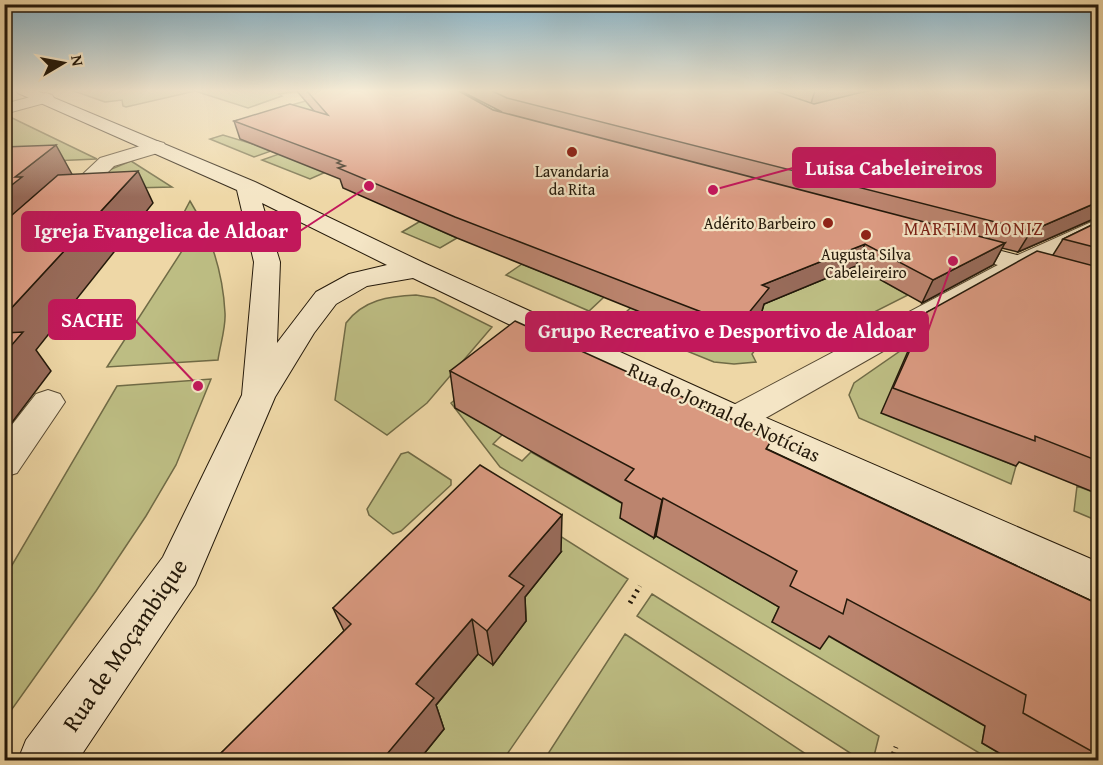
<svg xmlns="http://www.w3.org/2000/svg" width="1103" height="765" viewBox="0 0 1103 765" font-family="'Gentium Book Plus',serif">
  <rect width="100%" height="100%" fill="#eed7a6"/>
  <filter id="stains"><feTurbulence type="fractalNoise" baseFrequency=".00333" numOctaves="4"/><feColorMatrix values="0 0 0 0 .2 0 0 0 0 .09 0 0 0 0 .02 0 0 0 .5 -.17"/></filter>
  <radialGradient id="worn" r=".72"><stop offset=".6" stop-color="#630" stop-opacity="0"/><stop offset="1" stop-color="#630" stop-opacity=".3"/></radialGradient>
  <path fill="#bdbd83" stroke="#706b46" stroke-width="1.5" d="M71,90H307L279,94L282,96L248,108L195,91L126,107L123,106L122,100L105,102Z
    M309,100L339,127L254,157L210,139L223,135L259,146L288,106Z
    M8,116L97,159L5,163V117Z
    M279,154L328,171L310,179L262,160Z
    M131,161L172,187L131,188L104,172Z
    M190,201C211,235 223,274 225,313C226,328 220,345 218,360L107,367L191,237L179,222Z
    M429,216L428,225L457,238L440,248L402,232Z
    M873,259L879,279L908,295L819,340L733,297Z
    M522,264L604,297L589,311L506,275Z
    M668,274L687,288L656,319L732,349L754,322L770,331L752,354L756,362L734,364L714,362L615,322Z
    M416,295L434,298L492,327L427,403L387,435L335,400L346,323C363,300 389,296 416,295Z
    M919,338L952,440L1016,466L1011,484L859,418L849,395L854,383Z
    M510,354L502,435L493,444L522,461L531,452L662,526L708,566L779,607L772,622L825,634L985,726L982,743L1011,760H991L500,467L451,403Z
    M211,379L176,465L146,516L96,591L5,719V577L117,386Z
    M408,452L451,480V485L401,531L393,534L369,515L367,509L401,454Z
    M481,486L628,579L503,760H419L428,715L478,654L493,664Z
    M1077,486L1098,494V521L1074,511Z
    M652,594L879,736L873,760H861L637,616Z
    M625,634L815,760H544Z"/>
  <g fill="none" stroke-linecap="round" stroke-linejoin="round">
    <defs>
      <path id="street" d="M46,93L52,95L54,98L52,101L4,114V104Z
        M157,141L164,143L166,147L164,151L114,166L13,268L4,271V248L100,158Z
        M1098,219V235L1029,268L748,428L736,432L724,428L718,419L724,410L1011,258Z
        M48,390L60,394L65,402L17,473L4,477V435L36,394Z"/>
      <path id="secondary" d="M16,90H35L255,182L426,264L748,410L1098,562V603L724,428L413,278L367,286L336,304L314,333L275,397L195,585L78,760H18L26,740L163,557L242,395L254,262L237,190L18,93ZM262,203L387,265L349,274L316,292L277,343L280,262Z
        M955,239L1098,276V292L946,251L943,246L946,241Z"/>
    </defs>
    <use href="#street" stroke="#564831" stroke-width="2"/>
    <use href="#secondary" stroke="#24190a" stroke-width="2"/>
    <path stroke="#24190a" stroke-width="5" stroke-dasharray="2 4.5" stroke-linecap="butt" d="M630,603L640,586
      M891,760L896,747"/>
    <use href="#street" fill="#f4e5c5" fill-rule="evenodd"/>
    <use href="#secondary" fill="#f4e5c5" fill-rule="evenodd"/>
  </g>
  <path fill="#bb846e" stroke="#24190a" stroke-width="1.5" d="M296,90H457L493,110L502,112L459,90H1098V217L1018,252L1002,248L993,265L922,303L856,266L764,304L762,311L732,349L457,238L343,188L340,179L240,139L234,121L314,111Z
    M1098,222V494L1019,462L1016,466L881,413L915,335L927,312L1053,255L1063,239Z
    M450,371L768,450L1098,604V760H1011L982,743L985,726L829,636L820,649L772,622L779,607L656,536L654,538L620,518L622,503L455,408Z
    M561,552L525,597L526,621L493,665L478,654L436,705L444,729L419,760H214L344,631L333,608Z"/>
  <path fill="#986b5a" stroke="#24190a" stroke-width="1.5" d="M815,90H877L810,107Z
    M56,145L73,176L4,244V191L15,177Z
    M138,171L153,203L36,350L51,371L4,433V316Z
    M1098,202V217L1018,252L1031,231Z
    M1005,243L993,265L922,303L933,280Z
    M865,244L856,266L764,304L762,311L732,349L738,326L762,285Z
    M663,498L656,536L654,538L662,500Z
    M562,515L561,552L525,597L526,621L493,665L487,631L509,576Z
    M472,619L478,654L436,705L444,729L419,760H382L416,684Z"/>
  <path fill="#d99980" stroke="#24190a" stroke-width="1.5" d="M306,90H457L493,110L1005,243L933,280L865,244L762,285L769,288L738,326L455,217L338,168L345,166L337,163L341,161L234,121L290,104L328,115Z
    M490,90H772L814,104L871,90H1098V202L1031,231L507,98Z
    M56,145L15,177H22L4,191V147Z
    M138,171L4,316V222L58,175Z
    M1098,222V248L1063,239Z
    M1037,251L1098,267V461L1035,436V441L893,388L927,312Z
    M515,321L773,438L766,449L1098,604V735L1093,732V752L1023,713L1026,695L847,599L843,614L790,586L797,571L663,498L662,500L625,480L634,469L450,371Z
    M23,332L4,354V333Z
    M480,465L562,515L509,576L524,586L487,631L472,619L416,684L434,698L382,760H214L351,624L333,608Z"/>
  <linearGradient id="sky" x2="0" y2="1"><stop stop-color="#89b6cc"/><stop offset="0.46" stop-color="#f7edd7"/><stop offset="1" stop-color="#f7edd7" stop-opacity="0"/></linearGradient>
  <rect width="1103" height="197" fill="url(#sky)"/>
  <g fill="#8f2418" stroke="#f4e5c5" stroke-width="2">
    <circle cx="572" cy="152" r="6"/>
    <circle cx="828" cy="223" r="6"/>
    <circle cx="866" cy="235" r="6"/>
  </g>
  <g text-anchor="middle" stroke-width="4.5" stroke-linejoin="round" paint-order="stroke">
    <g font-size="16" fill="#24190a" stroke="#f4e5c5">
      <text x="572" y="177">Lavandaria<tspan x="572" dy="18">da Rita</tspan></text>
      <text x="816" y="229" text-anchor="end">Adérito Barbeiro</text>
      <text x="866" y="260">Augusta Silva<tspan x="866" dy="18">Cabeleireiro</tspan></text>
    </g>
    <g font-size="18" letter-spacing="1.5" fill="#7a1f14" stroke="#f4e5c5">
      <text x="974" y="235">MARTIM MONIZ</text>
    </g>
    <g font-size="20" fill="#24190a" stroke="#f4e5c5">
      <text transform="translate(724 412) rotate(25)" y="7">Rua do Jornal de Notícias</text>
    </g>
    <g font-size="24" fill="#24190a" stroke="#f4e5c5">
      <text transform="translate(125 645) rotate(-56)" y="8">Rua de Moçambique</text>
    </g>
  </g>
  <path fill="none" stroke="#c2185b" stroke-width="2" d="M713 190L793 168M369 186L300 231M198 386L135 320M953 261L928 331"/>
  <g fill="#c2185b" stroke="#f4e5c5" stroke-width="2">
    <circle cx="713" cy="190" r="6"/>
    <circle cx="369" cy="186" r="6"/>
    <circle cx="198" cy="386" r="6"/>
    <circle cx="953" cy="261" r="6"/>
  </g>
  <g fill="#c2185b" stroke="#c2185b" stroke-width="2">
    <rect x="793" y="148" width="202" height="39" rx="6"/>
    <rect x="22" y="212" width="278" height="39" rx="6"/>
    <rect x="49" y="300" width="86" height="39" rx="6"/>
    <rect x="526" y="312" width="402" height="39" rx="6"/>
  </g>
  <g font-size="21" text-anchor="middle" font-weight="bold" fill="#fff">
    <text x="894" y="175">Luisa Cabeleireiros</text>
    <text x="161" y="238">Igreja Evangelica de Aldoar</text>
    <text x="92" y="327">SACHE</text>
    <text x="727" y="338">Grupo Recreativo e Desportivo de Aldoar</text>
  </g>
  <rect width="1103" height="765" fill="none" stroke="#eed7a6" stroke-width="24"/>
  <rect x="6" y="6" width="1091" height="753" fill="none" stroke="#24190a" stroke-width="3"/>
  <rect x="12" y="12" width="1079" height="741" fill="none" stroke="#24190a" stroke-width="1.5"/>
  <g transform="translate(63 63) rotate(80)" stroke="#f4e5c5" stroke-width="4.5" paint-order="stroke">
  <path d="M0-4.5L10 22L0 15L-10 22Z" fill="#24190a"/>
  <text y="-9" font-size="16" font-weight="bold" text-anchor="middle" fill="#24190a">N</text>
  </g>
  <rect width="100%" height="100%" filter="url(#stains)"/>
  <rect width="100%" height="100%" fill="url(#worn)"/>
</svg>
